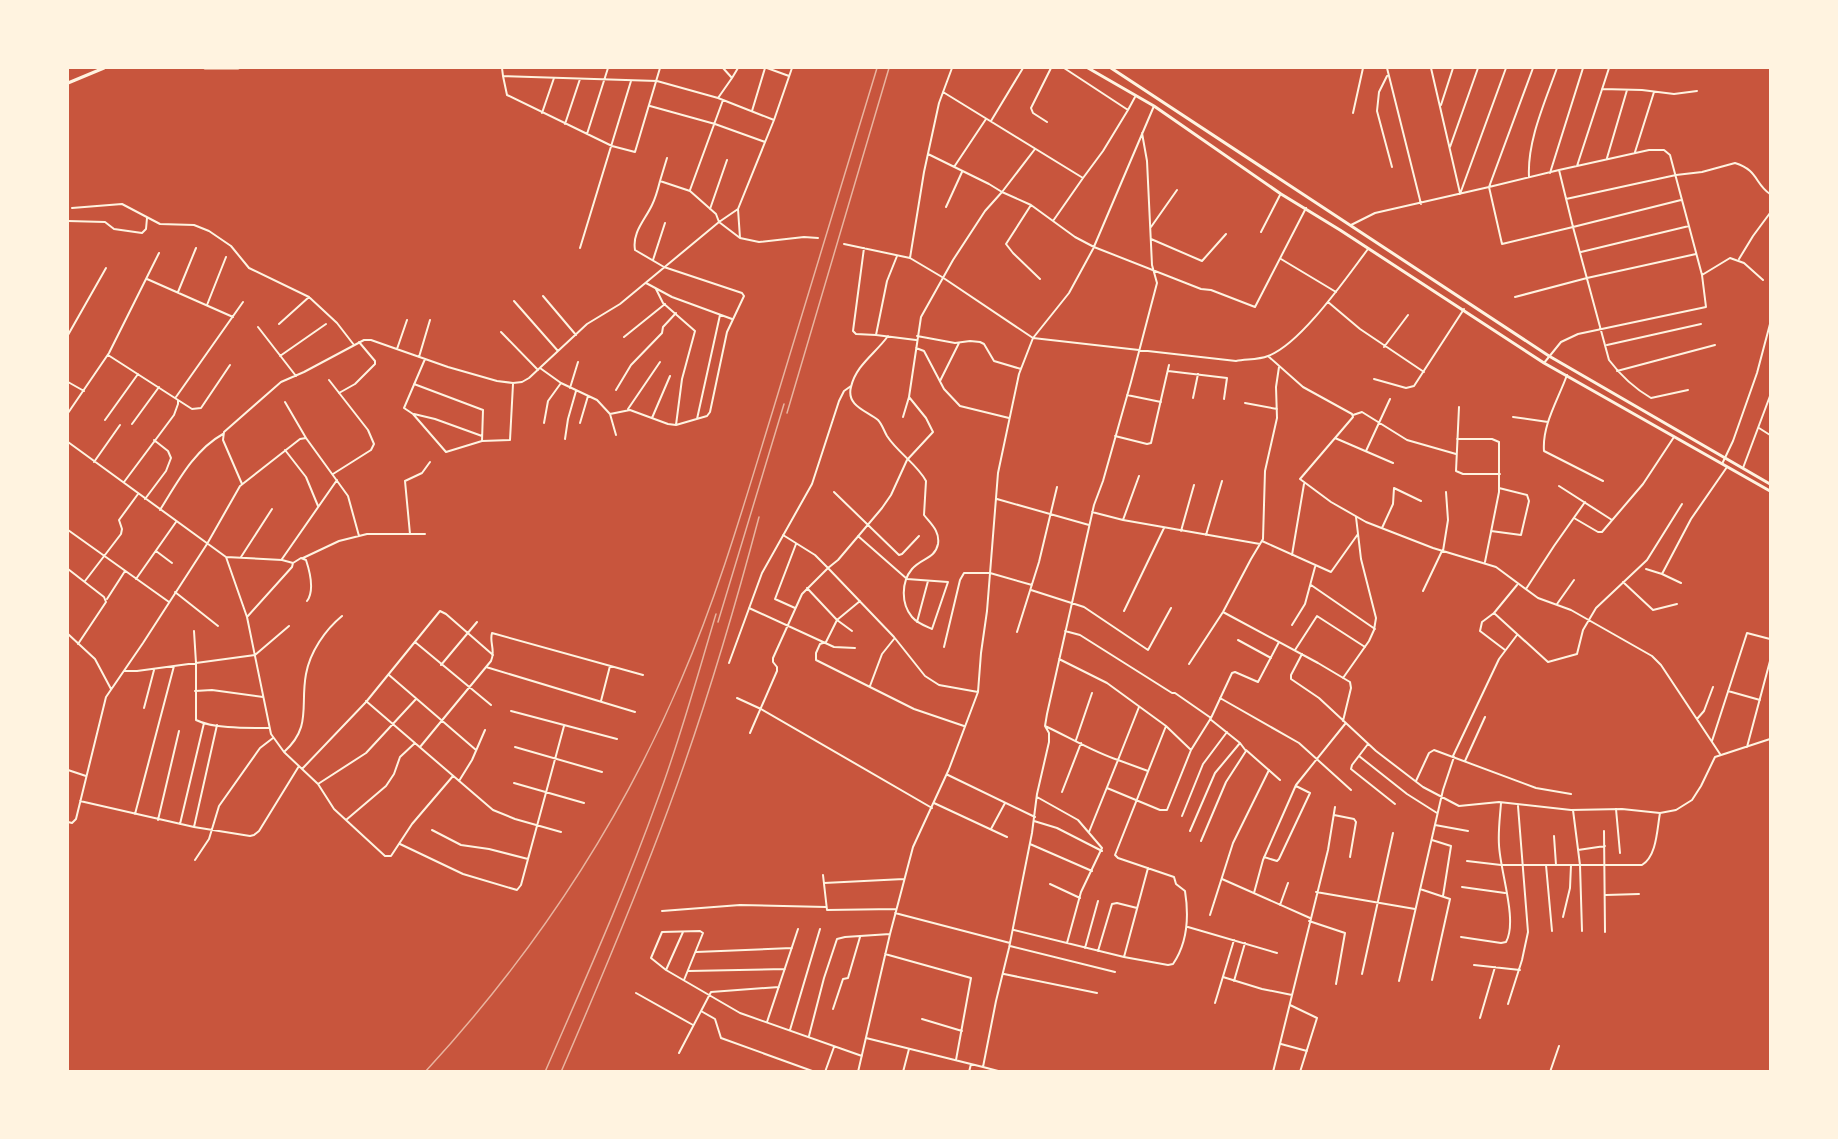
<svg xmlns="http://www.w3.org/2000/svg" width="1838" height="1139" viewBox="0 0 1838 1139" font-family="'Sofia Sans Condensed',sans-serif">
  <rect width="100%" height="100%" fill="#c8553d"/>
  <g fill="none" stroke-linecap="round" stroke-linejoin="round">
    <path stroke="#fff3e0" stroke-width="2" d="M767,68L789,76
      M1064,68L1128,110L1103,151L1083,178
      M1387,68L1421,204
      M1431,68L1460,193
      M503,76L507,95L612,146L635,152L660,68
      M1387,76L1379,92L1377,111L1392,167
      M732,78L738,68
      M1602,89L1642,90L1674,94L1697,91
      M943,92L1083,178L1053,221L1031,205L1002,192L1035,149
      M718,98L732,78L723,68
      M1441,105L1453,68
      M650,106L715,124L765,142
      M1128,110L1135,97
      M752,111L765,68
      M542,113L554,78
      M1353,113L1363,68
      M774,120L792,68
      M991,121L1023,68
      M1047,122L1033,113L1031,108L1051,68
      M565,124L580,79
      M587,134L608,68
      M1450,147L1478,68
      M1635,152L1654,92
      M1607,158L1627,90
      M1577,166L1609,68
      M954,167L986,119
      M1550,173L1583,68
      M1529,177C1527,141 1545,102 1557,68
      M660,181L667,158
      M1489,187L1533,68
      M690,190L723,100
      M1460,194L1506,68
      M1566,199L1676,175L1702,172L1735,163C1758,170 1755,184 1770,194
      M1681,200L1573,227L1609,360C1621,376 1634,388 1651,398L1688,390
      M1031,205L1006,244L1013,253L1040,279
      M946,207L962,172
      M72,208L122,204L160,224L194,225L209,231L231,246L249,268L309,297L337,323L354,345
      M710,209L727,160
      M738,209L740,238
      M68,221L105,222L114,229L142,233L146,229L147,218
      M1053,221L1075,237L1094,247L1201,289L1211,290L1255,307L1306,208
      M1351,225L1375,213L1489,187L1502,244L1573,227L1559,170L1489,187
      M1151,227L1177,190
      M1261,232L1280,195
      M1151,239L1202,261L1226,234
      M844,244L910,258L942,277L1033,338L1236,361C1246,359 1258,360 1268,356C1301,344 1346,278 1368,249
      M580,248L631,81
      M864,248L853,331L856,334L876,335
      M1581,252L1689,226
      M897,256L887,281L876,335L916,340
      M910,258L924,172L939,103L952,68
      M1281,259L1336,292
      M1739,259L1753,236L1770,213
      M653,260L665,223
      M1702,275L1730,258L1744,263L1763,280
      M147,279L233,317
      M646,283L672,297L732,319
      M656,289L663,303L695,331L682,379L676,425
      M178,292L196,248
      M543,296L576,335
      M1515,297L1587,278L1696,254
      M514,301L558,351
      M1328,302L1360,329L1424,372
      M207,305L226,257
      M279,324L309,297
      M258,327L296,376
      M501,332L538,370
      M68,335L106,268
      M917,336L955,343L970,341L980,342L984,344L994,361L1021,369
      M624,337L665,304
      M1607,345L1701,324
      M1384,347L1408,315
      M916,348L924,351L944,389L960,406L1009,418
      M397,349L407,320
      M108,355L178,400V404L174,415L124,482
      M280,356L326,324
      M1268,356L1303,387L1352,414L1353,417L1300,479L1331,502L1366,522L1433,548L1496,567L1538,598L1571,610L1652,656L1661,665L1720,754
      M419,357L430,320
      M425,359L404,408L413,414L446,452L482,441L510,440L513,384
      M1544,363L1561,342L1578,334L1706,307L1702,275L1670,155L1664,150H1649L1559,170
      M540,368L561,383L597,400L610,414L630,410L668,424L676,425L707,416L710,412L727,332L744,296L742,293L664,267L635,250C632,232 645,220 652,205C656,197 658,189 660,181L690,191L716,214L719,222L740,238L759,242L804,237L818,238
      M1168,371L1227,378L1224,399
      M1617,371L1715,345
      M1567,375C1558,400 1542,425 1544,451L1603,481
      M1374,379L1406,388L1414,386L1464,309
      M329,380L368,430L374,444L371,450L333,474
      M940,381L959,343
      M68,382L84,391
      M414,384L483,410L482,441
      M570,388L578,362
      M616,390L631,365L662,333L663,327L676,313
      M339,393L355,384L375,364V361L359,342
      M1127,395L1161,402
      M176,397L243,302
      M1193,398L1198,374
      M178,400L192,409L201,408L230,365
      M285,402L306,438
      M1245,403L1277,409
      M1459,407L1456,471L1463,474H1500
      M628,409L660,362
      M68,413L109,353L159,253
      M414,414L435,419L482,436
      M610,414L616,435
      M1353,415L1362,412L1407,440L1456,454
      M903,417L909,397
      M1513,417L1548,422
      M652,418L670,376
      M697,419L720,315
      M105,420L138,374
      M544,423L548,401L561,383
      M580,423L588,396
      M132,424L159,387
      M1759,428L1770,435
      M1115,436L1147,444L1151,443L1169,365
      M1335,438L1393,463
      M565,439L568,419L576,391
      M1457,439H1492L1499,442V492L1485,562
      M68,442L226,557L247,617L271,734L284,752L318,784L334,809L385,856H391L412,824L453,776
      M285,450L306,477L318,506
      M1366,451L1390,399
      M94,462L120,425
      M1722,464L1733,441L1757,373L1770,324
      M1743,468L1770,396
      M242,484L223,440L224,432L281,382L304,372L364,340H371L448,367L497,381L513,383L522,382L529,378L587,324L620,304L719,222L738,209L774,120L718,98L657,81L503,76L502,68
      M1559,486L1612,520
      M834,492L899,555L902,554L919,536
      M145,499L166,471L171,458L168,451L154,440
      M997,499L1089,525
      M160,510C177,483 194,450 223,434
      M1092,512L1123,520L1260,544
      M1574,518L1598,532H1602L1643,484L1674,437
      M1123,520L1139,476
      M1382,528L1393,504L1394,488L1421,501
      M68,530L169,602
      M1181,531L1194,485
      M1491,531L1521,535L1529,501L1527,495L1499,488
      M410,534L405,481L422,473L430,462
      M783,535L815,555L828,568L894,637L925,676L939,685L978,692
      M1206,535L1222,481
      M858,536L907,579L948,582L932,629C925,626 917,623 912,617C901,604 901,582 912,569C921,558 935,559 938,544C940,531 931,524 924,515L926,481C917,464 898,453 887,436C884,431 882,424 878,420C867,411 846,406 851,387C856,365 875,354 888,336
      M1262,541L1331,572L1358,534
      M156,551L172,563
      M1443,551L1448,520L1446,492
      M1292,555L1304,484
      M226,557L282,560L293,563L292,567L247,617
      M241,557L272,509
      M303,558L339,541L367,534H425
      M282,559L337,480
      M293,563L301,558L306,560C310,572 315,590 307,601
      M68,569L104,597L106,602L78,644
      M1646,569L1662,574L1691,519L1727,467
      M1662,574L1681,583
      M136,579L176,522
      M85,581L121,534L122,529L119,520L138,494
      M1623,582L1653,610L1677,604
      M1311,585L1375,629
      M1517,585L1494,613L1548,662L1577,654L1583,630L1596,608L1647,560L1682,504
      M807,588L837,620L852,631
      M1526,589L1554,546L1585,502
      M1031,590L1084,607L1148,650L1171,608
      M1423,591L1442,551
      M175,592L218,626
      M107,599L125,571
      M860,601L837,620L826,642L820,644L816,653V660L914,709L964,726
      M1557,604L1574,580
      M749,608L834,647L855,648
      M795,608L775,599L796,544
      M1124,611L1164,528
      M1223,612L1318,663L1350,682L1351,688L1343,721
      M1494,613L1482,622L1480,631L1505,650
      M917,622L928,581
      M1292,625L1305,604L1315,567
      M194,631L196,663V720C214,729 248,728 269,728
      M1065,631L1080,635L1172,693H1175L1211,718
      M1017,632L1039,562L1057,487
      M68,634L95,659L111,689
      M1238,640L1271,658
      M415,642L491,705
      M944,647L960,580L964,573H990L1032,585
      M1295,650L1317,616L1365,647
      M1302,654L1291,675V679L1319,698L1376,751L1423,787L1459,806L1499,802L1571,810L1622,809L1660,813L1676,810L1692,800L1701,786L1715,757L1770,739
      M729,663L762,573L812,484L839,401L844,391L851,386
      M1189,664L1223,612L1251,559L1263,539L1265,471L1277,418L1276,387L1279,367
      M441,665L477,622
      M486,667L635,712
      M124,671H137L255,655L289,626
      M389,675L476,750
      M1343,678L1369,641L1374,630L1376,618L1361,559L1356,517
      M870,686L882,654L894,639
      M195,691L212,690L263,697
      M1728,691L1760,700
      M737,698L761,709L932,808
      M1220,698L1299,743L1351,790
      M366,701L493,810L515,819L561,832
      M601,701L610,666
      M1139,707L1118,760L1148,771
      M144,708L154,670
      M511,711L617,739
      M1697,719L1704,711L1713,687
      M1045,726C1069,737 1093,752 1118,760L1089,832
      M1166,726L1191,750
      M750,733L777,671V667L773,662V658L802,594L828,568L838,560L882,508L891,495L907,460L933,432L926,418L909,397L921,317L953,260L985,211L1002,192L989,184L928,154
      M1076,740L1092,693
      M1712,741L1747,633L1770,639
      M1368,744L1352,765L1351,769L1395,804
      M420,747L491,661C496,651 489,642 492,633L643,675
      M515,747L602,772
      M1747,747L1770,661
      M1246,750L1280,780
      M284,752C312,727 300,706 306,674C310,652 325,630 342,616
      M1359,756L1407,794L1437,813
      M1453,756L1499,659L1517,635
      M1465,761L1485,717
      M302,769L366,702L440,611L446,614L493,655
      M68,770L86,776
      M948,775L1035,817
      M459,781L472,760L485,730
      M1416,781L1429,753L1434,750L1536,788L1571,794
      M514,783L584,803
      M318,784L366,753L416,699
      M1107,788L1160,810H1167L1191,750L1211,718L1232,673L1235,672L1258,682L1279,642
      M1062,792L1081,743
      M1037,797L1078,820L1102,848L1081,892L1067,943
      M80,801L194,827L250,836L254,835L259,831L299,766
      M934,803L1007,837
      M1616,809L1620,853
      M1573,810L1580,865L1582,931
      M135,814L174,666
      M1334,815L1354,819L1356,822L1350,857
      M1182,816L1203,764L1227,732
      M158,820L179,731
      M346,820L386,786L394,774L400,757L415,743
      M1034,821L1057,828L1102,851
      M68,822L72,823L76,819L106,697L143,643L207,544L240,486L300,439L306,438L348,496L359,536
      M180,824L204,723
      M1435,825L1468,831
      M194,827L217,725
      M991,829L1005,803
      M432,830L461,845L489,849L528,859
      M1190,831L1215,773L1240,743
      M1604,831L1605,932
      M1554,836L1556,865
      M1432,840L1451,846L1443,896
      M1201,841L1226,782L1246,751L1240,743L1210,719
      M400,844L463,874L517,890L521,885L564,726
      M1030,844L1092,871
      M1578,850L1605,846
      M1264,857L1277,861L1279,859L1310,793L1296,786
      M195,860L209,839L219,806L260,748L273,738
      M1467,861L1501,865H1642C1657,856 1657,829 1660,813
      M1546,865L1552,931
      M823,875L827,910L896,909
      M1222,879L1310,918
      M824,883L904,879
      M1050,884L1080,898
      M1462,887L1505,893
      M1420,889L1450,899L1432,980
      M1316,892L1415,909
      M1254,893L1263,860L1296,785L1345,724
      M1606,895L1639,894
      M1280,905L1288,883
      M662,911L740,905L826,907
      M895,913L1010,943
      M1210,915L1233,843L1269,770
      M1563,917L1570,888L1571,865
      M1309,921L1345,933L1336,984
      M1188,927L1277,953
      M1014,930L1124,957L1168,965L1173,964C1188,942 1189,916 1185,891L1176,884L1174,877L1118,858L1115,855L1166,726L1107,683L1059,659
      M1461,937L1501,943L1506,942C1518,921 1500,871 1499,845C1498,831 1500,817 1501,803
      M1010,946L1115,972
      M1085,948L1098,901
      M1098,951L1112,904L1117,903L1137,908
      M696,952L792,948
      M885,954L971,978L956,1060
      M1124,957L1148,868
      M1474,965L1520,970
      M666,970L683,932
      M689,971L785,969
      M1004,974L1097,993
      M1362,974L1393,833
      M1223,977L1262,989L1292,995
      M684,980L703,933L700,931L662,932L651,958L666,970L740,1013L862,1056
      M1234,981L1245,943
      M1399,981L1443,790L1454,757
      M636,993L693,1025
      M1215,1003L1234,940
      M1508,1004L1522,960L1528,932L1518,806
      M1290,1005L1317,1018L1300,1072
      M833,1009L843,979L848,978L860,937
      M701,1011L715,1019L721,1038L815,1072
      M1480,1018L1495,967
      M922,1019L962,1031
      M767,1022L798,929
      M790,1030L820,929
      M809,1036L824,978L837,939L845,937L890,934
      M866,1038L983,1067L996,1001L1009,948L1032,833L1037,794L1049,742V733L1045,726L1047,714L1094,505L1103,481L1131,382L1157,283L1152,265L1147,161L1142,133
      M1281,1044L1307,1051
      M679,1053L711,992L779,987
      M983,1067L1002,1072
      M825,1072L834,1047
      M858,1072L890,934L913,847L949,769L978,692L981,653L987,611L998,473L1019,374L1033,338L1069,293L1093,249L1154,106
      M903,1072L909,1049
      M969,1072L971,1064
      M1273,1072L1328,850L1335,807
      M1550,1072L1559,1046"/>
    <path stroke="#fff3e0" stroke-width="3" d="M205,68H238
      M1088,68L1154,106L1281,194L1340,230L1544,363L1770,491
      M1111,68L1549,356L1770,484
      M68,83L104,68"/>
    <path stroke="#e9b49f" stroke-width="1.5" d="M787,413L889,68
      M718,622L784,404
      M425,1072C531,957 620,824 681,680C719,592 745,501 773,410C808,296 843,182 877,68
      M545,1072C584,982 624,893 657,801C680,740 697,677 716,614
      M561,1072C599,984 636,897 669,807C704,712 733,615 759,517"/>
  </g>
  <rect width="1838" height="1139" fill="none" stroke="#fff3e0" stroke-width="138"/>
</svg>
